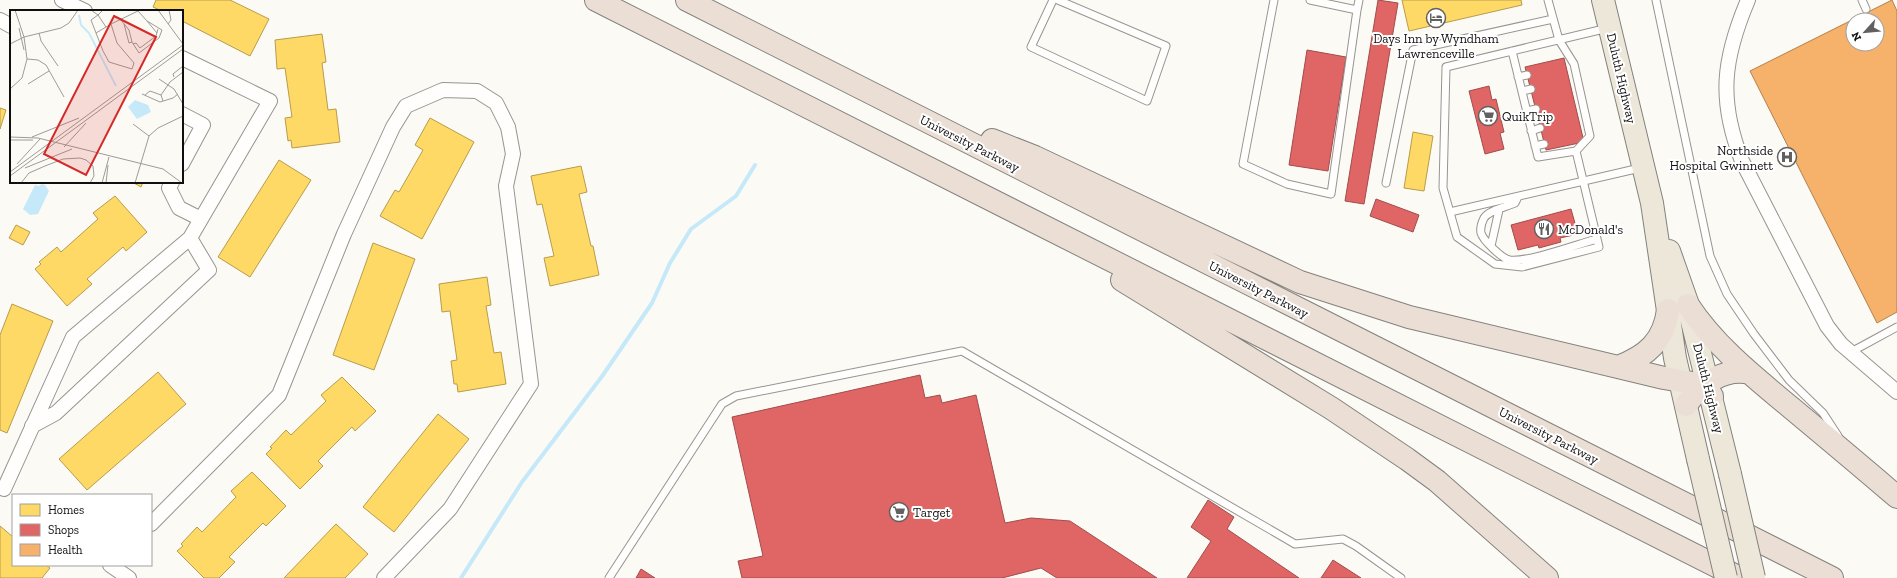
<svg xmlns="http://www.w3.org/2000/svg" width="1897" height="578" viewBox="0 0 1897 578" font-family="'Zilla Slab',serif">
  <rect width="100%" height="100%" fill="#fcfaf4"/>
  <path fill="#c6e9fa" d="M42,184L45,185L49,191L38,214L30,215L23,209L35,185L39,186Z"/>
  <path fill="#ffd966" stroke="#b79c4c" d="M156,0H230L269,19L250,56L182,21V11H162L153,7Z
    M1402,0H1521L1522,5L1409,31Z
    M322,34L326,62L322,63L328,110L336,109L340,142L292,148L291,140L288,141L285,118L292,117L285,68L277,69L275,40Z
    M0,108L6,110L0,129Z
    M430,118L474,142L422,239L380,216L395,190L399,192L423,150L415,145Z
    M1413,132L1433,136L1424,191L1404,188Z
    M279,160L311,180L250,277L218,257Z
    M581,166L587,192L579,194L591,246H593L599,275L550,286L544,258L554,256L542,204L537,205L531,176Z
    M132,182H143L141,187Z
    M115,196L147,232L126,251L123,247L87,279L92,284L67,306L35,269L41,264L39,262L57,247L61,252L98,219L93,213Z
    M16,225L30,232L23,245L9,238Z
    M373,243L415,259L374,370L333,355Z
    M487,277L491,305L486,306L494,353L501,352L506,384L458,392L457,384H454L451,361L457,360L450,311L442,312L439,284Z
    M12,304L53,321L7,433L0,430V335Z
    M158,372L186,404L87,490L59,459Z
    M342,377L376,411L355,431L352,427L318,461L323,466L300,489L266,454L272,448L270,447L286,430L291,435L326,401L321,395Z
    M438,414L469,439L394,532L363,507Z
    M252,472L286,506L266,526L263,523L229,557L235,562L219,578H204L177,551L183,546L181,544L197,527L202,532L236,497L231,491Z
    M336,524L368,554L345,578H284Z
    M0,526L13,537V565H46L50,568L42,578H0Z"/>
  <path fill="#e06666" stroke="#a14c4c" d="M1378,0L1398,3L1364,204L1345,201Z
    M1307,50L1346,57L1328,171L1289,165Z
    M1564,58L1584,142L1546,150L1525,67Z
    M1489,86L1492,100L1496,99L1504,132L1500,133L1504,149L1485,154L1469,91Z
    M1376,199L1419,215L1413,232L1370,216Z
    M1571,209L1578,234L1560,238L1561,242L1539,248L1538,245L1518,250L1511,225Z
    M920,375L925,398L940,395L942,403L976,395L1005,523L1031,518L1070,521L1157,578H1057L1041,568L1002,578H742L738,561L763,556L732,417Z
    M1208,500L1234,517L1227,529L1299,578H1187L1211,541L1191,527Z
    M1333,560L1361,578H1321Z
    M641,569L655,578H636Z"/>
  <path fill="#f6b26b" stroke="#b1814f" fill-rule="evenodd" d="M1892,0L1897,11V312L1877,323L1750,71ZM1853,20H1877V44H1853Z"/>
  <g fill="none" stroke-linecap="round" stroke-linejoin="round">
    <path stroke="#c6e9fa" stroke-width="4" d="M461,578L522,482L603,375L652,303L670,263L691,229L736,196L755,165"/>
    <defs>
      <path id="lane" d="M1053,0L1031,47L1147,101L1166,46L1058,0
        M1274,0L1243,164L1287,184L1331,194L1357,10L1310,0
        M1656,0L1710,256L1727,294L1754,334L1789,380L1823,413L1838,436
        M1862,0L1866,9
        M1357,10L1359,0
        M1512,51L1538,157L1576,151L1590,136L1574,64L1559,40L1548,0
        M1518,77L1527,75
        M1522,91L1531,89
        M1527,111L1536,109
        M1531,131L1540,128
        M1535,146L1544,144
        M1576,151L1599,247L1522,267L1495,264L1457,237L1443,188L1446,67L1608,28
        M1386,183L1413,50L1553,19
        M1518,197L1515,203C1506,207 1489,210 1484,218C1482,222 1480,228 1481,233C1483,240 1502,259 1510,260C1530,262 1575,245 1597,239
        M1450,212L1640,168
        M1491,246L1499,210
        M1851,352L1897,327
        M609,578L722,404L736,396L962,351L1295,544L1343,539L1356,546L1401,578"/>
      <path id="street" d="M62,0L85,11
        M1748,0C1723,59 1718,100 1742,161L1827,326L1841,344L1897,392
        M0,20L11,26
        M182,114L203,125L182,164
        M172,182L169,188L179,208L201,219
        M32,426L56,413L209,270L190,238
        M4,489L73,337L190,238L270,101L182,58
        M151,524L279,395L344,234L393,127L406,106L443,90L477,91L496,103L508,127L513,154L506,186L531,384L450,509L384,578
        M110,565L129,578"/>
      <path id="primary" d="M1603,0L1652,203L1675,358L1698,459
        M1669,251L1688,305L1730,474"/>
      <path id="highway" d="M596,0L1740,578
        M687,0L1832,578
        M992,140L1035,157L1300,282L1409,317L1664,378L1698,384L1703,386L1712,396
        M1122,280L1331,408L1407,459L1437,481L1547,578
        M1688,305C1714,345 1753,376 1789,406C1825,436 1861,466 1897,497
        M1618,367C1647,356 1664,341 1668,310
        M1686,405C1700,385 1724,367 1750,373"/>
    </defs>
    <use href="#lane" stroke="#969592" stroke-width="9"/>
    <use href="#street" stroke="#969592" stroke-width="16"/>
    <use href="#primary" stroke="#83827f" stroke-width="24"/>
    <use href="#highway" stroke="#83827f" stroke-width="24"/>
    <use href="#lane" stroke="#fffefd" stroke-width="7"/>
    <use href="#street" stroke="#fffefd" stroke-width="14"/>
    <use href="#primary" stroke="#ede7d9" stroke-width="22"/>
    <use href="#highway" stroke="#ebdfd5" stroke-width="22"/>
    <defs>
      <path id="primary-bridge" d="M1698,459L1726,578
        M1730,474L1754,578"/>
    </defs>
    <use href="#primary-bridge" stroke="#83827f" stroke-width="24" stroke-linecap="butt"/>
    <use href="#primary-bridge" stroke="#ede7d9" stroke-width="22"/>
  </g>
  <defs>
    <symbol id="hotel-ring" viewBox="-11 -11 22 22"><circle r="9.5" fill="#fff" stroke="#62615f" stroke-width="1.5"/><path d="M-6-4.5h1.5V1H6V5H4.5V3h-9V5H-6ZM-4 0a1.8 1.8 0 1 1 3.6 0ZM.5 0V-2.5h3Q6-2.5 6 0Z" fill="#62615f"/></symbol>
    <symbol id="supermarket-ring" viewBox="-11 -11 22 22"><circle r="9.5" fill="#fff" stroke="#62615f" stroke-width="1.5"/><path d="M-6-5.5h2.5l.6 2H6L4.5 2H-2.5L-4.4-4H-6ZM-1.5 3.2a1.3 1.3 0 1 0 .1 0ZM3 3.2a1.3 1.3 0 1 0 .1 0Z" fill="#62615f"/></symbol>
    <symbol id="hospital-ring" viewBox="-11 -11 22 22"><circle r="9.5" fill="#fff" stroke="#62615f" stroke-width="1.5"/><path d="M-5-5h3v3.5h4V-5h3V5h-3V1.5h-4V5h-3Z" fill="#62615f"/></symbol>
    <symbol id="restaurant-ring" viewBox="-11 -11 22 22"><circle r="9.5" fill="#fff" stroke="#62615f" stroke-width="1.5"/><path d="M-5-6h1v4h1v-4h1v4h1v-4h1v5L-1.5 .5V6h-2V.5L-5-1ZM5-6V6H3V1.5H1.5Q1.5-4 5-6Z" fill="#62615f"/></symbol>
  </defs>
  <g fill-rule="evenodd">
    <use href="#hotel-ring" x="1425" y="7" width="22" height="22"/>
    <use href="#supermarket-ring" x="1477" y="105" width="22" height="22"/>
    <use href="#hospital-ring" x="1776" y="146" width="22" height="22"/>
    <use href="#restaurant-ring" x="1533" y="218" width="22" height="22"/>
    <use href="#supermarket-ring" x="888" y="501" width="22" height="22"/>
  </g>
  <g text-anchor="middle" stroke-width="4" stroke-linejoin="round" paint-order="stroke">
    <g font-size="13" fill="#0f0f0f" stroke="#fff" text-anchor="start">
      <text x="1436" y="43" text-anchor="middle">Days Inn by Wyndham<tspan x="1436" dy="15">Lawrenceville</tspan></text>
      <text x="1502" y="121">QuikTrip</text>
      <text x="1773" y="155" text-anchor="end">Northside<tspan x="1773" dy="15">Hospital Gwinnett</tspan></text>
      <text x="1558" y="234">McDonald's</text>
      <text x="913" y="517">Target</text>
    </g>
    <g font-size="13" fill="#0f0f0f" stroke="#fff">
      <text transform="translate(1622 78) rotate(77)" y="5">Duluth Highway</text>
      <text transform="translate(970 143) rotate(27)" y="5">University Parkway</text>
      <text transform="translate(1259 289) rotate(27)" y="5">University Parkway</text>
      <text transform="translate(1709 388) rotate(76)" y="5">Duluth Highway</text>
      <text transform="translate(1549 435) rotate(27)" y="5">University Parkway</text>
    </g>
  </g>
  <g transform="translate(10 10)">
    <rect width="173" height="173" fill="#fcfaf4"/>
    <path d="M125,90L138,95L141,102L127,109L118,97Z" fill="#c6e9fa"/>
    <path fill="none" stroke="#c6e9fa" stroke-width="2" d="M69,5L71,15L79,23L106,76"/>
    <path fill="none" stroke="#9d9c98" stroke-width="1" d="M81,0L88,5L93,0M148,0L173,34M111,10L119,20L122,32L129,43L149,28L152,20L137,11L128,1M137,11L147,23M101,14L128,1M114,14L119,33L122,32M158,14L161,10L159,0M9,18L14,40M29,23L31,31L48,56M86,23L101,14L107,33L124,53L122,59L99,52L93,41L81,10L88,5L96,17M0,34L14,27L51,18L59,13L68,0M123,34L126,33L130,38L146,26L148,19M17,49L28,50L36,55L54,87M164,67L163,64L173,56M149,69L164,79L173,94M18,74L39,61M0,79L12,68L17,49L14,27L5,0M132,84L150,92L163,88L168,84M135,85L140,81L151,85L153,91M151,85L160,72L173,62M123,114L139,126M0,127L28,128L153,159L172,173M22,127L69,108M0,130H23M54,137L76,113M7,154L30,129M15,158L62,139M0,162L173,35M0,166L173,39M11,173L19,163L35,156L53,149L70,148L76,150L83,156L84,166L80,173M92,173L99,147M96,173L98,155M125,173L139,126L148,118L173,106"/>
    <path fill="#d62828" fill-opacity="0.15" stroke="#d62828" stroke-width="2" d="M104,6L146,27L76,165L34,144Z"/>
    <rect width="173" height="173" fill="none" stroke="#0f0f0f" stroke-width="2"/>
  </g>
  <rect x="12" y="494" width="140" height="72" fill="#ffffff" stroke="#9f9f9f"/>
  <rect x="20" y="504" width="20" height="12" fill="#ffd966" stroke="#9f9f9f"/>
  <text x="48" y="514" font-size="12" fill="#0f0f0f">Homes</text>
  <rect x="20" y="524" width="20" height="12" fill="#e06666" stroke="#9f9f9f"/>
  <text x="48" y="534" font-size="12" fill="#0f0f0f">Shops</text>
  <rect x="20" y="544" width="20" height="12" fill="#f6b26b" stroke="#9f9f9f"/>
  <text x="48" y="554" font-size="12" fill="#0f0f0f">Health</text>
  <g transform="translate(1865 32) rotate(243)"><circle r="19" fill="#ffffff" stroke="#9f9f9f"/>
  <path d="M0-3L7 15L0 10L-7 15Z" fill="#62615f"/>
  <text y="-6" font-size="11" font-weight="bold" text-anchor="middle" fill="#0f0f0f">N</text>
  </g>
</svg>
